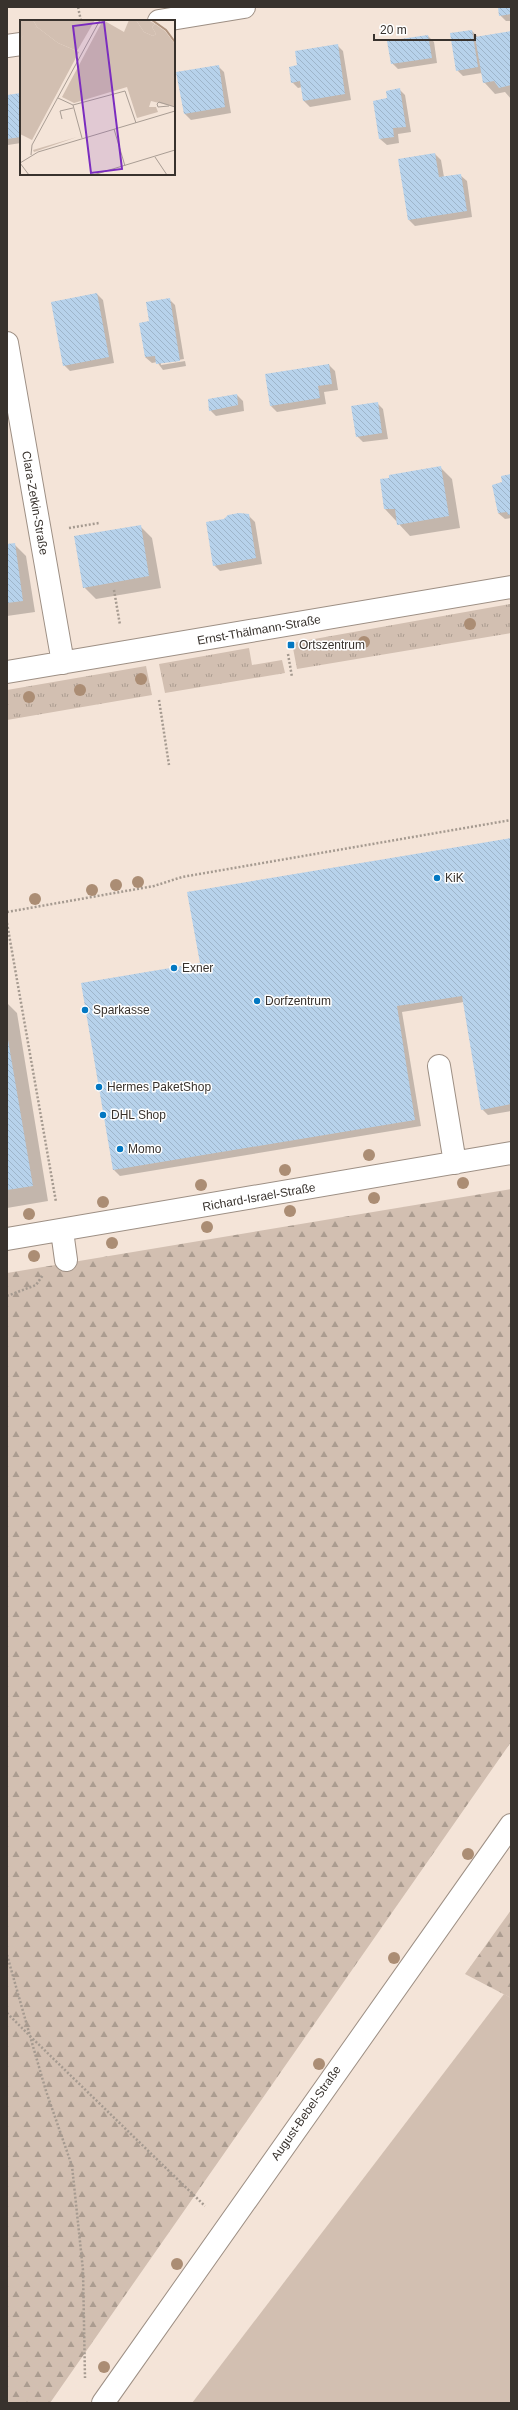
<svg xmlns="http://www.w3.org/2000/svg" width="518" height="2410" viewBox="0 0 518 2410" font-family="Arial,sans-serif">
  <defs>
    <pattern id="grass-tufts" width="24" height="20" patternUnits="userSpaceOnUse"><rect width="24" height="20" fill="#d2bfb1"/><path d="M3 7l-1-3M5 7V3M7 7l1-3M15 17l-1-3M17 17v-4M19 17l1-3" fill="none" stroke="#ab9c90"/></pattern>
    <pattern id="forest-firs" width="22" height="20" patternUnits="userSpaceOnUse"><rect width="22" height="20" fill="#d2bfb1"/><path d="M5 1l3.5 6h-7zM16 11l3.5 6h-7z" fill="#ab9c90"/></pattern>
    <pattern id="building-back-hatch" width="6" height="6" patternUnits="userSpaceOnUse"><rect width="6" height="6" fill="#b7d2eb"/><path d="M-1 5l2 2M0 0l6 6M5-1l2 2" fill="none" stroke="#9eb5ca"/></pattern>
  </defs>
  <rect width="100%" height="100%" fill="#f4e4d8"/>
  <path fill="url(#grass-tufts)" d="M510,604L511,633L297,669L292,643Z
    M249,648L252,665L282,660L285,673L165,693L159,664Z
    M146,666L152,695L7,720V690Z"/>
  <path fill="url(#forest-firs)" d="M511,1189V1742L50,2403H7V1273Z
    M511,1910V1998L465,1974Z"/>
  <path fill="#d2bfb1" d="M504,1994L511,1998V2403H192Z"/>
  <path fill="#0003" d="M499,7H511V21H506L500,15Z
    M472,31L478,37L511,32V99L505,92L495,94L484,82L482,73L463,76L457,70Z
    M428,36L434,42L437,63L398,69L392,63Z
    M337,45L343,51L351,100L310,107L304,101L302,87L298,88L292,82L298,65Z
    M218,66L224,72L231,113L191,120L185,114L177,73Z
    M399,89L405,95L411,132L398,134L399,143L387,145L380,139L388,99Z
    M21,94V143L8,145L7,96Z
    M435,154L441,160L444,177L460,175L467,181L472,217L415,226L409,220L399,160Z
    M97,294L103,300L114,363L70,371L64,365Z
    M169,299L175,305L184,359L161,363V365L185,361L186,366L163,370L157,362L152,363L145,357L150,322Z
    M329,365L335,371L338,390L324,392L326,404L277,412L271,406L266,375Z
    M237,395L243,401L244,411L216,416L210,410Z
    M377,403L383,409L388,439L363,442L357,436Z
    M441,468L452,479L460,528L410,536L385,509Z
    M511,475V518L505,519L498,513L504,483Z
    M248,515L255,522L262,564L220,571L214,565Z
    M140,526L152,538L161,588L96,599L84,587Z
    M14,544L26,556L35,612L7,616V545Z
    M511,840V1111L488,1115L482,1109L464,1002L402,1012L421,1126L120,1176L114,1170L202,963Z
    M7,1003L17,1013L48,1201L7,1208Z"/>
  <path fill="url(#building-back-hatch)" d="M498,7H511V14L499,16Z
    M472,30L478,67L456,71L450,33Z
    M511,31V85L499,88L494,81L483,83L475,37Z
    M428,35L432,58L391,64L387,41Z
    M338,44L345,94L303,101L300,81L291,83L289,67L297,65L295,51Z
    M219,65L225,107L184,114L176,72Z
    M400,88L406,127L393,128L394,137L379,139L373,101L387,98L386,91Z
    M21,93V137L7,139V95Z
    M435,153L439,177L461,174L467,211L408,220L398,159Z
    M97,293L109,357L63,366L51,302Z
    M170,298L180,361L156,364L155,356L145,357L139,323L149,321L146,302Z
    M329,364L332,384L318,386L320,398L270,406L265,374Z
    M237,394L238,405L209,411L208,399Z
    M378,402L382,433L356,437L351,406Z
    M441,466L449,516L397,525L395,509H384L380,479L389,478V475Z
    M511,474V514L508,515L507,512L498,513L492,485L502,482L501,476Z
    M239,513L249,514L256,558L213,566L206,522L224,519L228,515Z
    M141,525L149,576L83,588L74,536Z
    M15,543L23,601L7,603V544Z
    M511,838V1104L481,1110L462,996L397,1006L415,1120L113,1170L81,983L200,963L187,892Z
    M7,1034L33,1186L7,1190Z"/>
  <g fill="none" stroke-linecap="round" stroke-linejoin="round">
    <defs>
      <path id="minor" d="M159,21L244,7
        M7,46L21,44
        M7,343L63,663
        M7,672L511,587
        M439,1066L455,1163
        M62,1231L66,1260
        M7,1239L511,1153
        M103,2403L511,1825"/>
    </defs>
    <use href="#minor" stroke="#9d8f84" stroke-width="24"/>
    <path stroke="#a59a90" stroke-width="2.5" stroke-dasharray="2 2" stroke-linecap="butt" d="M78,7L81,21
      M69,528L99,523
      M114,590L120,625
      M288,654L292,677
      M159,700L169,765
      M7,912L154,886L182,877L511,820
      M7,923L56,1202
      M7,1296L36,1285L43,1275
      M7,1955L30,2036L205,2206
      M7,2013L30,2036L46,2091L72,2166L83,2270L85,2378"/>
    <use href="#minor" stroke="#fff" stroke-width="22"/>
  </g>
  <g fill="#ab8d74">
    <circle cx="470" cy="624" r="6"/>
    <circle cx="364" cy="642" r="6"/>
    <circle cx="141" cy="679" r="6"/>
    <circle cx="80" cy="690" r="6"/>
    <circle cx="29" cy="697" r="6"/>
    <circle cx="138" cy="882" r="6"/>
    <circle cx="116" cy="885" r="6"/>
    <circle cx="92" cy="890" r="6"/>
    <circle cx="35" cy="899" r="6"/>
    <circle cx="369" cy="1155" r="6"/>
    <circle cx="285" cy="1170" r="6"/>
    <circle cx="463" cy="1183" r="6"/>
    <circle cx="201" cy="1185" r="6"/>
    <circle cx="374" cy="1198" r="6"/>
    <circle cx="103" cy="1202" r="6"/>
    <circle cx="290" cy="1211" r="6"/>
    <circle cx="29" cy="1214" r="6"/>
    <circle cx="207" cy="1227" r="6"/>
    <circle cx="112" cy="1243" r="6"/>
    <circle cx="34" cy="1256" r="6"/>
    <circle cx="468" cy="1854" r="6"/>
    <circle cx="394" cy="1958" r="6"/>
    <circle cx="319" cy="2064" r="6"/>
    <circle cx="177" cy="2264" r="6"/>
    <circle cx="104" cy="2367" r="6"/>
  </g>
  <g fill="#0378c2" stroke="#fff" stroke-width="1.5">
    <rect x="287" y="641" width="8" height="8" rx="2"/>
    <circle cx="437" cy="878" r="4"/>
    <circle cx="174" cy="968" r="4"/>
    <circle cx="257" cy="1001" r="4"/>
    <circle cx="85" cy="1010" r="4"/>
    <circle cx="99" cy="1087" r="4"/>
    <circle cx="103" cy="1115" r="4"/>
    <circle cx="120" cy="1149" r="4"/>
  </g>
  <g text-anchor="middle" stroke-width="3" stroke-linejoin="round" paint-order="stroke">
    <g font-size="12" fill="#38322d" stroke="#fff">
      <text transform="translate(35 503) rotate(80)" y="4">Clara-Zetkin-Straße</text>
      <text transform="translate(259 630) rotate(-10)" y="4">Ernst-Thälmann-Straße</text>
      <text transform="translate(259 1197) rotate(-10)" y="4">Richard-Israel-Straße</text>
      <text transform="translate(306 2113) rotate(-55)" y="4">August-Bebel-Straße</text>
    </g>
    <g font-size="12" fill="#38322d" stroke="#fff" text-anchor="start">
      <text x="299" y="649">Ortszentrum</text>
      <text x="445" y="882">KiK</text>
      <text x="182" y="972">Exner</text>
      <text x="265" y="1005">Dorfzentrum</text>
      <text x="93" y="1014">Sparkasse</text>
      <text x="107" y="1091">Hermes PaketShop</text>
      <text x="111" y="1119">DHL Shop</text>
      <text x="128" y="1153">Momo</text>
    </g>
  </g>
  <g transform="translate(20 20)">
    <rect width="155" height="155" fill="#f4e4d8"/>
    <path d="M0,0H13L17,7L7,11L0,20ZM116,0H128L135,4L132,7L136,14L133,16L124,12ZM57,117L14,132L13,130Z" fill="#d2bfb1"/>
    <path d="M83,0L104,12L109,0H116L124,12L133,16L136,14L132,7L135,4L145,11L155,24V87L131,81L129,87H136L138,92L117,98L107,67L54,83L42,77ZM17,7L38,23L59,32L12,120L0,114V20L8,8Z" fill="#d2bfb1"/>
    <path d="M13,0H75L57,31L38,23L17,7Z" fill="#d2bfb1"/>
    <path fill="none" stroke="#ae927d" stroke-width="2" d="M132,0L146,10L155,22"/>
    <path fill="none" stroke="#a99d94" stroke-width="1" d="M38,78L53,85L62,118M53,85L105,71L116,103M149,86L138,87L137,84L139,82L155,87M42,99L40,91L53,88M94,109L105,146M11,135L12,125L80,0M135,137L147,155M0,143L18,132L155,91M0,143L9,155M73,155L155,130"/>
    <path fill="#7b2cbf" fill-opacity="0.15" stroke="#7b2cbf" stroke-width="2" d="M84,2L102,149L71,153L53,6Z"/>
    <rect width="155" height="155" fill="none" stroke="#38322d" stroke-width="2"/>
  </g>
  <rect width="518" height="2410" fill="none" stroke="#38322d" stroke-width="16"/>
  <path d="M374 34v6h101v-6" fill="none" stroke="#38322d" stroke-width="2"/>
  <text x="380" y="34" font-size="12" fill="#38322d" stroke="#ffffff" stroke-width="3" paint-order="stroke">20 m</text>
</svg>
